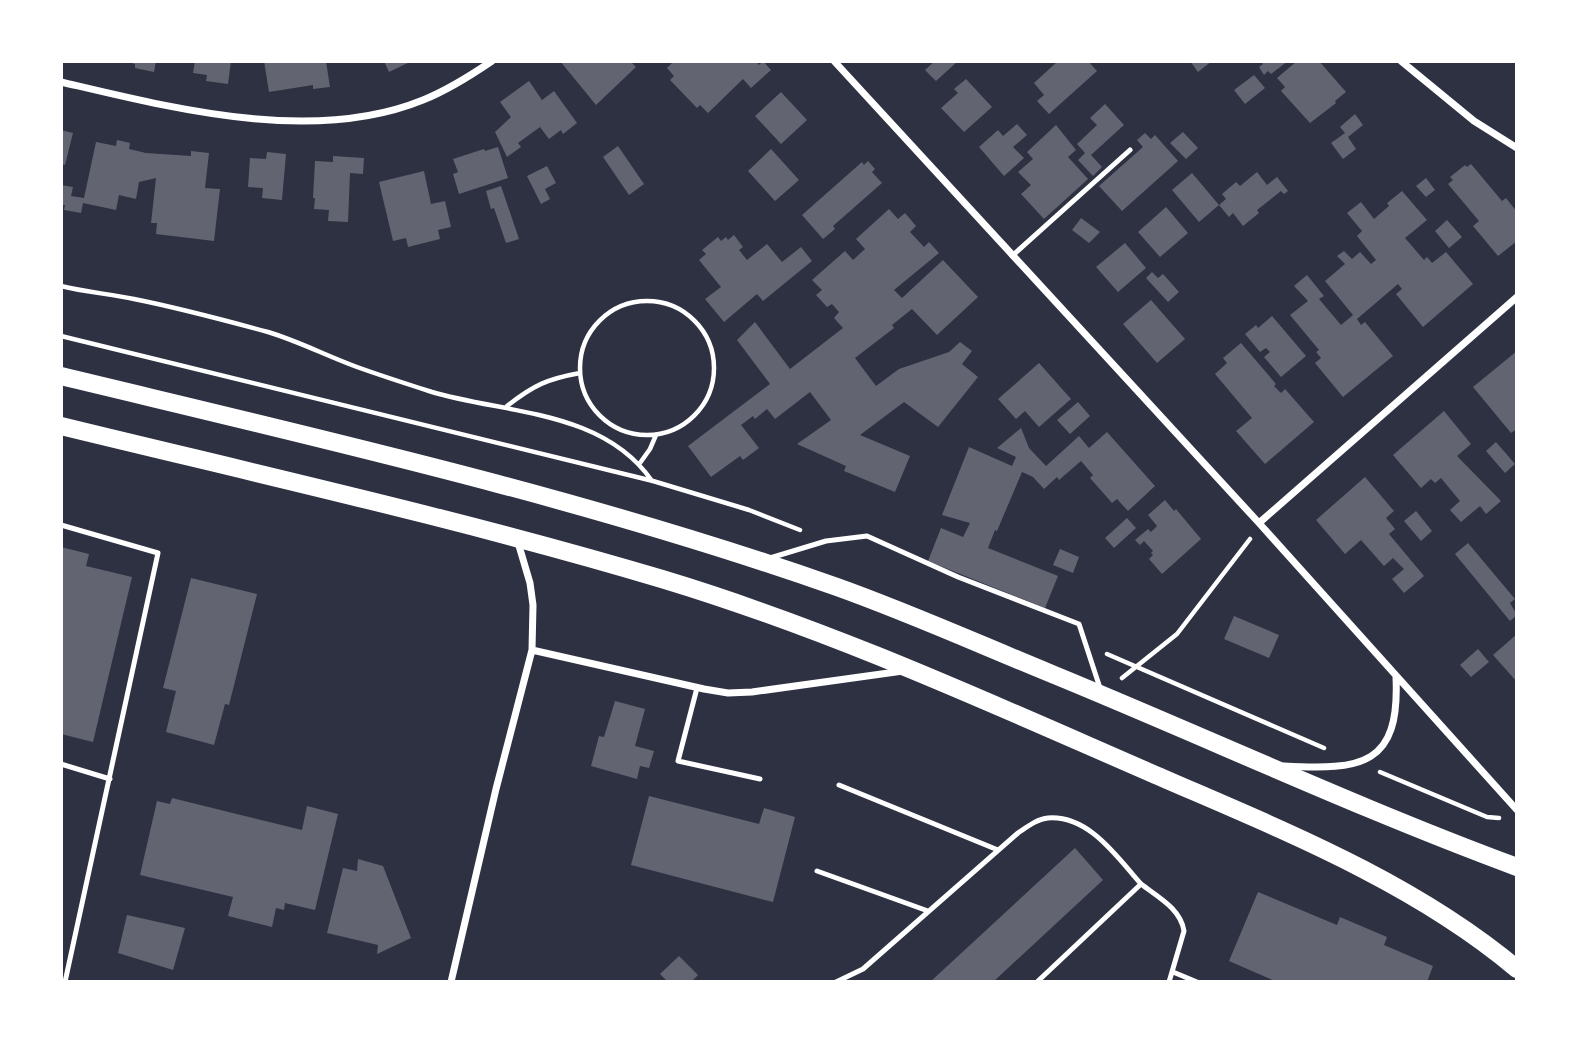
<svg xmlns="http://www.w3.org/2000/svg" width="1578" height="1043" viewBox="0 0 1578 1043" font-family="'Noto Serif',serif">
  <rect width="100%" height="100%" fill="#2d3142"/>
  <path fill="#626471" d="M126,61H156L154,72L135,68V64Z
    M195,61H231L228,84L206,81L207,75L193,73Z
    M264,61H326L330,87L313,89V85L269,92Z
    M384,61H412L389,72Z
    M560,61H630L636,67L596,105Z
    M674,61H756L759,65L763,61L771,70L751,88L743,79L708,113L700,105L697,108L670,80L674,76L667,68Z
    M935,61H958L936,81L925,70Z
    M1058,61H1088L1097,71L1049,114L1037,101L1044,95L1034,83Z
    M1190,61H1212L1198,72Z
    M1261,61H1288L1271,74L1268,71L1264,75L1259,67L1263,64Z
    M1297,61H1319L1346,92L1335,101L1336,103L1310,123L1281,91L1285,87L1277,78Z
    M1254,75L1265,88L1245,104L1234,90Z
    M966,79L992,107L964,132L941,108L958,93L954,89Z
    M529,81L542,100L554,91L577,123L563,134L561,130L549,139L540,127L518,143L521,147L507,157L495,132L511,117L500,102Z
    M781,92L807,120L781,144L755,116Z
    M1105,104L1124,125L1091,155L1102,167L1093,176L1078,160L1085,153L1077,144L1097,125L1090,118Z
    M1355,114L1363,125L1348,137L1356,149L1343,159L1331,143L1345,133L1340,127Z
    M1017,124L1027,135L1013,147L1024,158L1004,176L979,147L998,130L1003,136Z
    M1056,125L1076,150L1068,157L1088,179L1044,219L1021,194L1031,185L1018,172L1033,159L1027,152Z
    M61,130L73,133L65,165L61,164Z
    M1183,132L1198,148L1186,159L1170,143Z
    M1145,133L1151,139L1155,135L1178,161L1122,211L1099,186L1143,147L1137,140Z
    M117,140L130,143L129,149L146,153L191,156V151L209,153L205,188L220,189L214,241L156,234L157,223H151L156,178L139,182L136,199L119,195L116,210L83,203L81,213L64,210L65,205H61V185L73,187L71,196L84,198L96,142L116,146Z
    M618,146L644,184L629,195L603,157Z
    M498,147L508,178L459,194L453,174L458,172L453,159L484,149L485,151Z
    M771,149L799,180L775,201L748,171Z
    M267,152L286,154L282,200L262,198L263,188L248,187L250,158L266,159Z
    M333,156L364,158L363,174L350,173L348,222L328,221L329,210L314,209L315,198H313L315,161L333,162Z
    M868,161L875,169L872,172L882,183L833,226L835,229L823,239L802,215L862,162L864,165Z
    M1471,164L1502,201L1506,198L1517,212V241L1498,256L1473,226L1479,221L1448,184L1453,180L1450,177L1465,165L1467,167Z
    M547,166L556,183L545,189L550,199L541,204L527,176Z
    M424,171L431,204L445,201L451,227L438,230L440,239L408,247L406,238L393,241L379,182Z
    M1257,172L1267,185L1277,177L1288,191L1284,194L1281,191L1257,210L1259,213L1243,226L1233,213L1229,217L1219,205L1226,199L1222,194L1236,182L1240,186Z
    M1192,173L1219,205L1199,222L1172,190Z
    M1426,178L1435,190L1426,197L1416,186Z
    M501,186L519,239L506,243L494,208L491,209L486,191Z
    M1402,191L1427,220L1405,238L1424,260L1427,257L1432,263L1446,252L1473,284L1423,327L1396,294L1402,289L1398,284L1357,319L1361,325L1365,322L1393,356L1343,397L1315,363L1321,358L1316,352L1319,350L1290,315L1308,301L1294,286L1307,275L1324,296L1319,299L1341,325L1353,315L1325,281L1345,264L1337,256L1344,251L1352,259L1360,252L1371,264L1376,260L1357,236L1362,231L1347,213L1361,202L1374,219L1389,206L1387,203Z
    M1166,207L1188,233L1160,257L1138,232Z
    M889,209L898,219L905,213L916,226L910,232L924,247L929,242L939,253L894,290L902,298L943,260L978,297L937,335L912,309L892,325L894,328L855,358L876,386L899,369L949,352L960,342L972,351L962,364L978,377L938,427L904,402L860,435L910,456L895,492L844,471L846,466L797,444L831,420L810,392L775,419L767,409L755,419L753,416L741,425L759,448L743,460L740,456L711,477L688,446L770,384L737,340L755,322L790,369L843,328L834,318L839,312L832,304L827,307L816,295L822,290L812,280L845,251L853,260L865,249L856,239Z
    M1081,218L1100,232L1089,243L1072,230Z
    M1447,220L1462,237L1449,248L1435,231Z
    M734,235L743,247L739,250L747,260L767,244L782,262L801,247L812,261L763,301L757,294L724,322L705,299L721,287L699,260L706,254L702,250L718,237L721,241L726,237L728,240Z
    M1125,243L1146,268L1118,292L1096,267Z
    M1152,272L1158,278L1163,274L1179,292L1168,302L1146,278Z
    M1151,300L1185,339L1157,363L1123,324Z
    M1272,316L1306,356L1281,377L1264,357L1270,352L1266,348L1260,352L1245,334L1256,325L1258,328Z
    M1241,343L1276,384L1274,386L1281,393L1285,389L1314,422L1265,464L1236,431L1252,418L1215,374L1227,363L1223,358Z
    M1517,351V429L1511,433L1473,387Z
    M1039,363L1071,399L1039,427L1025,411L1016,419L998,399Z
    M1078,402L1090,416L1070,434L1057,420Z
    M1444,411L1471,444L1457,456L1501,501L1486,514L1480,506L1461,522L1450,510L1460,501L1441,478L1435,483L1431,479L1421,488L1393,455Z
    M1021,428L1029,448L1046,466L1079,436L1089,448L1107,432L1155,486L1128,511L1117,499L1112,503L1090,478L1093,475L1081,461L1059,480L1057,477L1044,489L1033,477L1022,472L997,531L995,530L988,548L1058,576L1045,608L928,561L941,528L963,537L970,523L942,515L969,447L1012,466L1016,457L997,448Z
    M1496,442L1515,464L1505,473L1486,451Z
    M1365,477L1394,511L1386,518L1395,529L1389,534L1424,576L1404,593L1392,579L1404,569L1393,558L1384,566L1361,540L1345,554L1316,520Z
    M1165,500L1174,511L1176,509L1201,539L1162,574L1149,559L1153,555L1151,553L1153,551L1144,541L1140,545L1135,540L1148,529L1151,532L1157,526L1148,515Z
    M1416,511L1432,531L1421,541L1404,521Z
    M1127,518L1136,528L1114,548L1105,538Z
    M1468,543L1515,599L1510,603L1517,615L1510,621L1455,554Z
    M61,547L89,554L86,566L132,577L93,742L61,734Z
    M1060,549L1079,557L1073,573L1053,565Z
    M191,578L257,594L229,705L225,704L214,745L166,732L176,691L163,688Z
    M1234,616L1279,635L1269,658L1224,639Z
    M1517,634V682L1493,655Z
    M1478,649L1489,662L1471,677L1460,665Z
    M615,701L645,709L635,746L654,751L649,768L640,766L637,779L591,766L599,736L604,737Z
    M649,796L759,824L764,808L795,817L773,902L631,865Z
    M172,798L302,830L307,806L338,814L315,910L285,903L284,910L276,908L272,927L228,916L233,897L140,875L157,801L170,804Z
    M1075,848L1103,880L993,982H930Z
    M358,859L383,866L411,938L377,954L378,945L327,933L343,868L357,871Z
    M1258,892L1337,925L1340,917L1387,937L1384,945L1433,966L1427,982H1277L1229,961Z
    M127,915L185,928L173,970L118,953Z
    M679,956L698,975L691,982H668L660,974Z"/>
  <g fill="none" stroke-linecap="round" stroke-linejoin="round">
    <path stroke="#fff" stroke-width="4.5" d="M61,286C85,292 110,294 134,299C179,308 224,320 268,332C298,341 327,356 357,367C382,376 407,384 432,392C507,414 603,410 652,481
      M580 368a67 67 0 1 1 134 0a67 67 0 1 1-134 0Z
      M61,336L653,481L749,510L800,530
      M507,406C534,385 547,379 580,373
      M640,463L650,449L656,435
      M1107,654L1324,748
      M1122,678L1177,634L1250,539
      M1380,772L1487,817L1499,818"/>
    <path stroke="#fff" stroke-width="5" d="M1012,256L1130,150
      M61,525L158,553L65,982
      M770,558L826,541L867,536L958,577L1079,624L1100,688
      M697,688L678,761L760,779
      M61,764L110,779
      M839,785L998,850
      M817,871L928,911
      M1173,972L1197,982
      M836,982L863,969L1018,833C1027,827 1037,819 1048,818C1089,815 1117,857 1141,884
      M1037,982L1141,884C1158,897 1181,909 1184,931L1169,982"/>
    <path stroke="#fff" stroke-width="7" d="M834,61L1259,523L1517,810
      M1401,61L1474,121L1517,148
      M61,82C172,108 313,145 423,100C448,90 470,76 492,61
      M1259,523L1517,297
      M532,650L704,689L728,693L752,692L903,671
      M1284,766C1362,770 1400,766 1396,677
      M451,982L496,789L532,650L533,605L530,583L517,539"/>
    <path stroke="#fff" stroke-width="18" d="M61,376C322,439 584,498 837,587C910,613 981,645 1052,674C1208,738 1360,809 1517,867
      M61,426C262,475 464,520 662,579C831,630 990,703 1151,773C1277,828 1411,880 1517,969"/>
  </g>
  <rect width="1578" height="1043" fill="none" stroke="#ffffff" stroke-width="126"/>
</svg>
